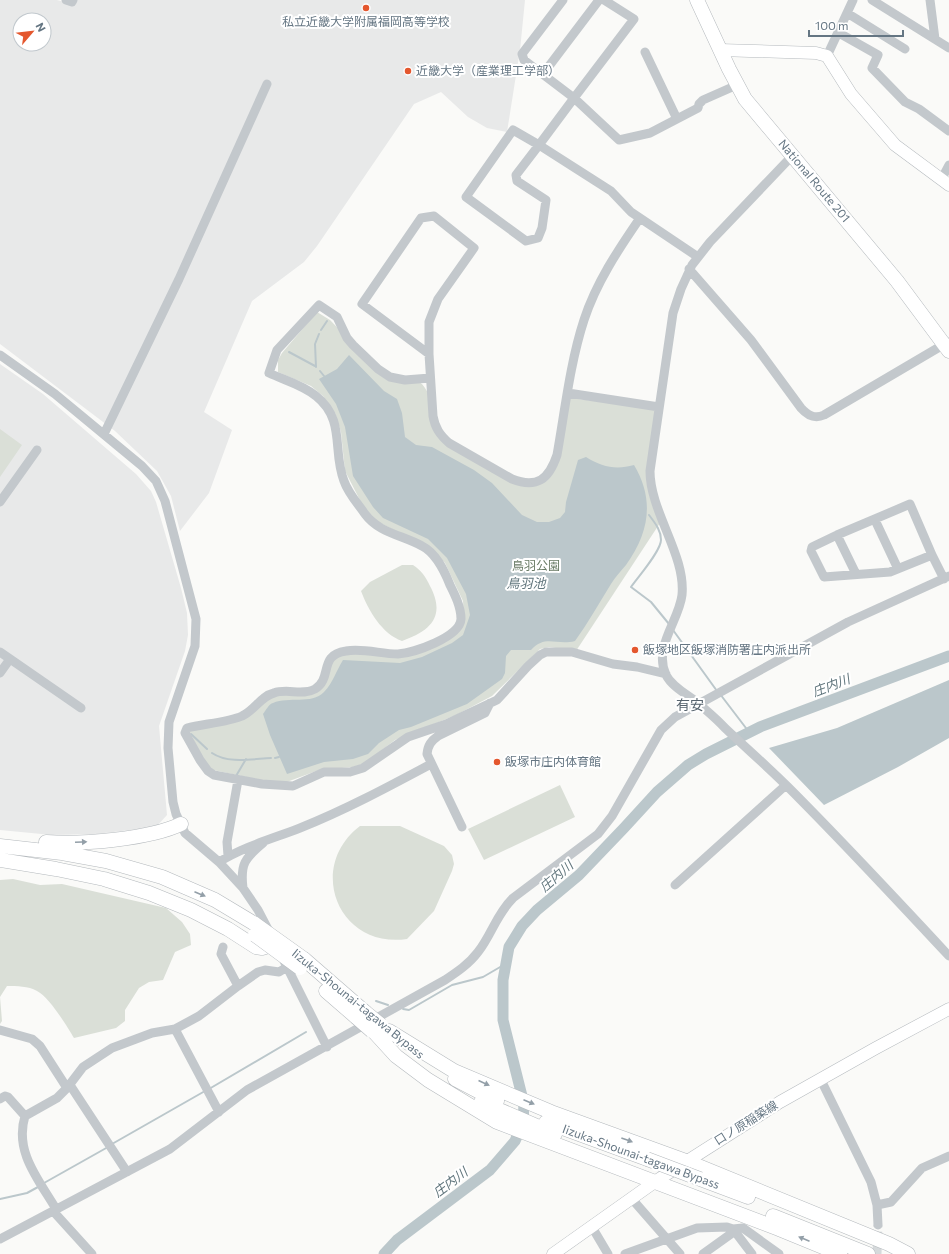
<svg xmlns="http://www.w3.org/2000/svg" width="949" height="1254" viewBox="0 0 949 1254" font-family="Commissioner,'Noto Sans JP',sans-serif">
  <rect width="100%" height="100%" fill="#fafaf8"/>
  <path fill="#e8e9e9" fill-rule="evenodd" d="M0,0H57L75,5L76,0H525L520,50L507,132L487,128L468,117L441,92L414,104L317,246L304,262L252,301L204,412L232,430L209,493L180,531L171,496L157,471L115,431L0,344ZM20,20H44V44H20Z
    M0,364L43,394L136,474L151,491L156,502L181,588L187,613L188,635L185,651L159,726L167,815L156,827L96,834L52,835L0,830Z"/>
  <path fill="#dadfd7" d="M317,312L330,320L387,379C398,385 406,381 418,382C430,384 440,429 444,441L522,484L551,476L570,398L652,408L656,412L648,469L660,523L576,651L549,647L540,649L492,696L456,715L395,740L365,763L353,767L319,770L284,783L270,782L213,770L206,764L189,731L240,720L275,695L309,694L334,660L342,654H416L464,622L463,601L445,563L432,549L378,522L363,506L345,471L341,432L335,413L323,396L311,386L278,372V360L282,353Z
    M0,429L22,445L0,477Z
    M402,565H413C421,570 426,577 430,586C446,616 431,631 402,641C382,634 368,610 361,591L370,582Z
    M560,785L575,817L484,860L468,829Z
    M360,826H400L444,846L452,855L454,864L452,871L434,911L407,939C338,949 306,867 360,826Z
    M13,879L40,885L62,884L166,908L182,922L190,934L191,945L175,952L163,980L149,982L139,988L125,1010V1021L116,1028L74,1038C67,1026 49,997 37,991C28,986 17,986 7,986L0,997L2,1021L0,1024V880Z"/>
  <path fill="#bbc7cb" d="M349,355L384,391L397,399L402,413L405,437L416,445L432,447L474,470L492,483L522,515L537,522H549L560,518L565,512L566,502L578,460L586,457C602,467 616,470 634,465C655,500 649,533 626,565C621,571 615,577 611,584C599,603 588,623 575,641C556,646 546,634 531,650H511L506,656L505,673L502,679L467,704L411,727L399,730L379,743L368,754L353,759L324,762L287,774L270,735L263,714C266,710 269,704 273,703C289,696 311,705 324,692C333,683 336,671 343,660L400,663L422,657L452,643L463,635L470,615L466,594L447,558L428,539L383,518L373,507L353,476L345,427L336,404L319,379L337,369Z
    M949,680V738L898,767L824,805L769,748L837,728Z"/>
  <g fill="none" stroke-linecap="round" stroke-linejoin="round">
    <path stroke="#bbc7cb" stroke-width="2" d="M321,330L327,321
      M289,352L315,366
      M316,367L315,344L319,334
      M320,371L324,376
      M649,515C655,523 661,530 661,540C661,551 638,577 631,587L651,602L669,624
      M673,630L717,691
      M720,694L749,732
      M191,734L207,749
      M212,753C228,764 252,759 271,758
      M275,758L279,757
      M236,776L246,759
      M376,1001L388,1005
      M403,1009L409,1010L452,985L483,977L507,963
      M209,1089L306,1032
      M112,1144L205,1091
      M44,1183L108,1147
      M0,1199L27,1193L38,1187"/>
    <path stroke="#bbc7cb" stroke-width="11" d="M384,1254L397,1240L490,1170L515,1141L523,1122L524,1104L503,1020V980L509,947L522,926L537,910L579,875L624,828L657,792L688,765L706,754L760,727L949,656"/>
    <path stroke="#d5d9db" stroke-width="9" stroke-dasharray="9 4.5" stroke-linecap="butt" d="M877,1254L878,1225"/>
    <defs>
      <path id="major" d="M720,50L816,53L827,56L851,94L895,145L949,185
        M553,1254L656,1181L780,1102L876,1048L949,1009"/>
      <path id="highway" d="M697,0L729,69L745,99L897,281L949,351
        M46,842C80,845 150,839 181,824
        M0,846L62,853L106,861L162,877L215,900L255,924
        M0,860L56,869L104,879L149,893L191,910L228,929L256,947L262,948L275,944
        M304,959L365,1012
        M326,991L356,1017
        M389,1031L454,1071L551,1112L686,1161L889,1244L908,1254
        M375,1033L396,1056L428,1080L497,1122L779,1229L840,1254
        M455,1079L497,1101
        M481,1102L555,1134
        M546,1122L647,1159
        M700,1179L748,1197
        M773,1216L868,1254"/>
    </defs>
    <use href="#major" stroke="#b5babe" stroke-width="13"/>
    <use href="#highway" stroke="#b4b9bd" stroke-width="15"/>
    <path stroke="#c3c8cc" stroke-width="9" d="M66,0L72,2L73,0
      M563,0L522,54L524,60L574,98L634,19L604,0
      M872,0L949,48
      M930,0L935,39
      M847,13L905,49
      M839,33L878,55L872,68L905,102L919,109L949,131
      M645,52L677,119
      M827,56L853,0
      M543,74L599,0
      M513,130L539,145L516,175L517,181L546,200L542,228L538,238L526,241L466,197Z
      M792,156L710,242L692,265L681,289L673,313L650,471C650,512 686,555 682,595C679,621 653,647 666,675C672,687 688,695 698,703C707,711 717,719 725,728C746,748 768,767 788,787C843,842 896,899 949,956
      M941,180L949,165
      M434,216L474,248L438,299L429,322V354L362,304L421,218Z
      M698,257L631,212L611,191L539,145L574,98L619,140L650,133L698,108L699,104L703,100L737,85
      M689,269L751,340L801,408C808,416 815,419 824,415L948,342
      M429,354L433,416C435,428 440,435 449,443L512,479C537,489 549,479 557,455C565,410 570,363 584,320C596,283 618,250 640,218
      M0,355L55,394L142,466L156,481L165,501L196,619L195,646L169,722L168,748L173,802L176,814L185,833L219,862L243,888L258,910L270,933
      M430,378L405,380L390,377L378,369L353,345L347,338L337,317L319,305L277,350L269,373C284,380 303,385 316,396C346,420 332,451 344,481C348,493 358,504 365,514C379,533 402,535 422,546C436,553 444,570 450,585C455,595 461,607 461,619C460,637 414,653 398,654C381,654 363,648 346,651C318,655 333,678 315,689C303,696 287,688 274,693C261,696 254,711 242,716C229,722 203,724 187,728L185,733L200,760L208,771L214,775L262,784L293,786L324,772H350L363,768L408,737L446,724L497,700L528,666L540,655L546,652H572L613,664L637,667L666,674
      M568,393L659,407
      M104,434L179,279L267,84
      M0,502L37,450
      M910,504L932,555L890,572L824,577L811,551L812,547L837,535Z
      M875,520L898,569
      M837,535L856,574
      M932,555L944,579
      M0,652L81,708
      M0,673L10,659
      M462,827L427,754C428,745 431,741 438,736L485,713L490,703
      M228,856L227,842L238,780
      M219,862C245,846 272,839 300,828C345,810 388,787 431,764
      M675,885L786,785
      M243,888C240,864 245,858 263,843
      M223,947L221,954L238,986
      M282,957L327,1047
      M175,1029L219,1112
      M0,1030L32,1039L40,1046L67,1088
      M820,1078L871,1182L877,1205L878,1225
      M70,1085L127,1172
      M0,1099L5,1096L8,1097L25,1116
      M632,1199L680,1254
      M877,1205L891,1202L922,1168L949,1156
      M56,1209C39,1180 14,1152 25,1116L57,1098L67,1088L83,1067L112,1048L152,1033L175,1029L199,1016L238,986L258,972L265,970L279,972L287,967
      M53,1211L92,1254
      M592,1227L608,1254
      M733,1229L752,1254
      M0,1239L170,1149L247,1090L445,980C457,972 469,964 478,952C492,934 496,915 513,898L598,834L612,816L661,730L675,717L848,622L949,576
      M625,1254L697,1228L727,1227L733,1229L743,1228L779,1254
      M703,1254L735,1231"/>
    <use href="#major" stroke="#fff" stroke-width="12"/>
    <use href="#highway" stroke="#fff" stroke-width="14"/>
    <defs>
      <path id="highway-bridge" d="M255,924L304,959
        M255,935L300,968
        M365,1012L381,1025
        M356,1017L372,1031
        M647,1159L700,1179"/>
    </defs>
    <use href="#highway-bridge" stroke="#b4b9bd" stroke-width="15" stroke-linecap="butt"/>
    <use href="#highway-bridge" stroke="#fff" stroke-width="14"/>
  </g>
  <defs><path id="oneway-solid" d="M-6-.8H1V-3.2L6.5 0L1 3.2V.8H-6Z"/></defs>
  <g fill="#939fa8">
    <use href="#oneway-solid" transform="translate(81 842) rotate(-3)"/>
    <use href="#oneway-solid" transform="translate(200 894) rotate(23)"/>
    <use href="#oneway-solid" transform="translate(484 1083) rotate(24)"/>
    <use href="#oneway-solid" transform="translate(529 1102) rotate(23)"/>
    <use href="#oneway-solid" transform="translate(627 1140) rotate(20)"/>
    <use href="#oneway-solid" transform="translate(804 1239) rotate(-157)"/>
  </g>
  <g fill="#e4572e" stroke="#fff" stroke-width="1.5">
    <circle cx="366" cy="8" r="4"/>
    <circle cx="408" cy="71" r="4"/>
    <circle cx="635" cy="650" r="4"/>
    <circle cx="497" cy="762" r="4"/>
  </g>
  <g text-anchor="middle" stroke-width="4" stroke-linejoin="round" paint-order="stroke">
    <g font-size="12" fill="#657683" stroke="#fff" text-anchor="start">
      <text x="366" y="26" text-anchor="middle">私立近畿大学附属福岡高等学校</text>
      <text x="416" y="75">近畿大学（産業理工学部）</text>
      <text x="643" y="654">飯塚地区飯塚消防署庄内派出所</text>
      <text x="505" y="766">飯塚市庄内体育館</text>
    </g>
    <g font-size="12" fill="#657683" stroke="#fff">
      <text transform="translate(814 181) rotate(50)" y="4">National Route 201</text>
      <text transform="translate(358 1004) rotate(39)" y="4">Iizuka-Shounai-tagawa Bypass</text>
      <text transform="translate(746 1123) rotate(-32)" y="4">口ノ原稲築線</text>
      <text transform="translate(641 1157) rotate(20)" y="4">Iizuka-Shounai-tagawa Bypass</text>
    </g>
    <g font-size="12" fill="#687a64" stroke="#fff">
      <text x="536" y="570">鳥羽公園</text>
    </g>
    <g font-size="13" font-style="italic" fill="#60757c" stroke="#fff">
      <text x="526" y="588">鳥羽池</text>
      <text transform="translate(831 685) rotate(-21)" y="5">庄内川</text>
      <text transform="translate(556 876) rotate(-41)" y="5">庄内川</text>
      <text transform="translate(450 1182) rotate(-37)" y="5">庄内川</text>
    </g>
    <g font-size="14" fill="#57646e" stroke="#fff">
      <text x="690" y="710">有安</text>
    </g>
  </g>
  <g transform="translate(32 32) rotate(62)"><circle r="19" fill="#ffffff" stroke="#c1c8cd"/>
  <path d="M0-3L7 15L0 10L-7 15Z" fill="#e4572e"/>
  <text y="-6" font-size="11" font-weight="bold" text-anchor="middle" fill="#657683">N</text>
  </g>
  <path d="M809 30v6h94v-6" fill="none" stroke="#657683" stroke-width="2"/>
  <text x="815" y="30" font-size="12" fill="#657683" stroke="#ffffff" stroke-width="3" paint-order="stroke">100 m</text>
</svg>
